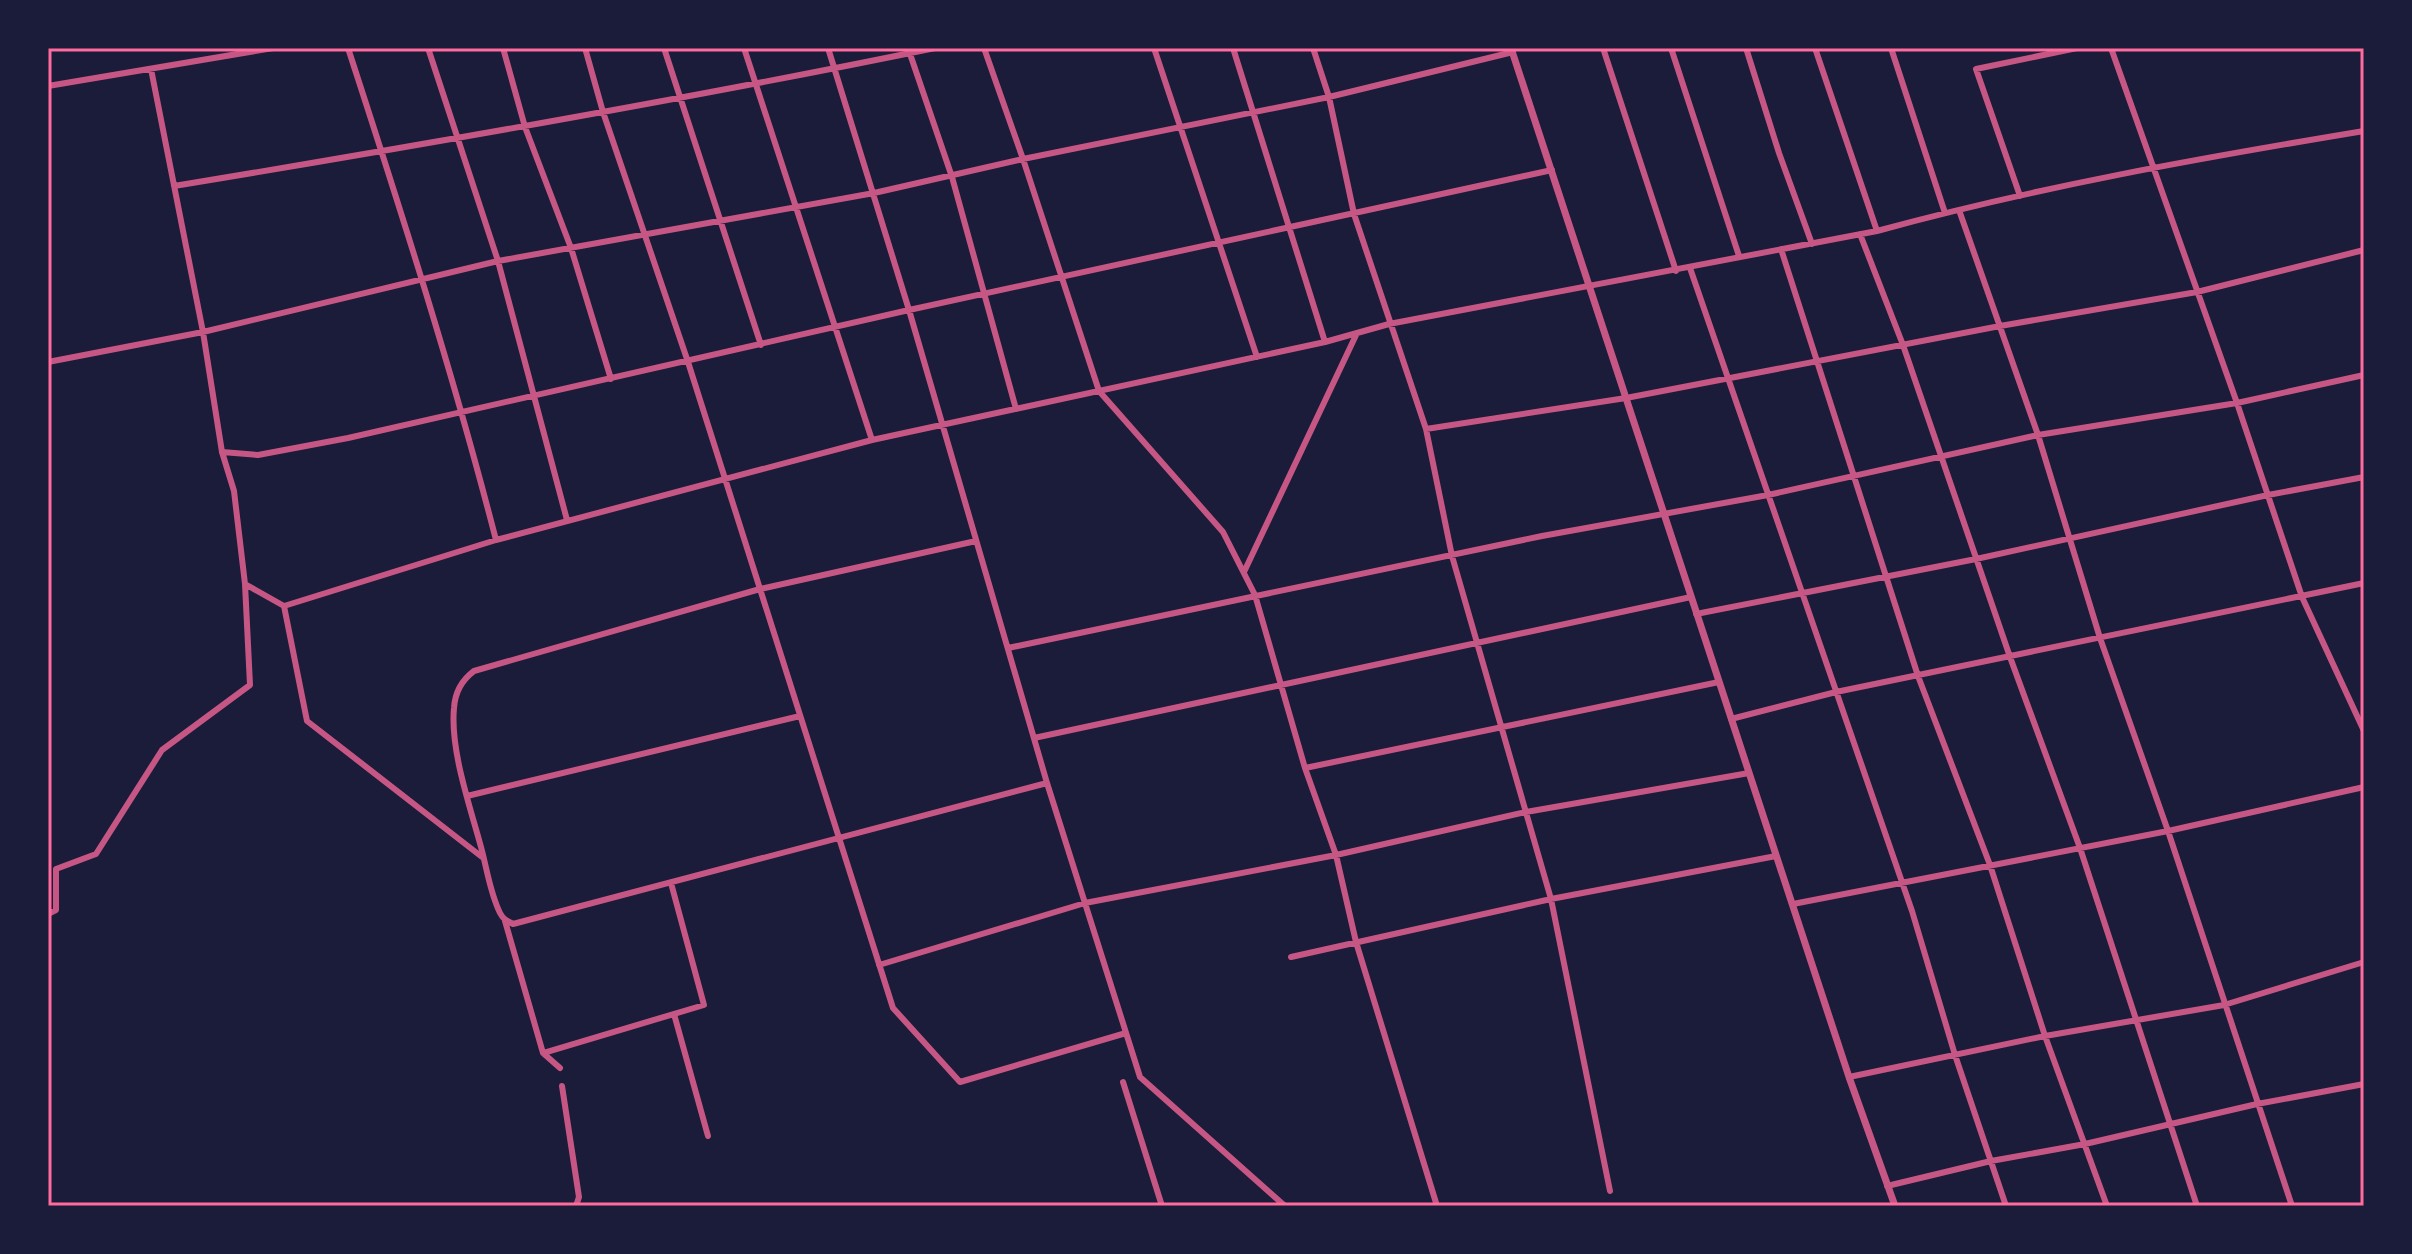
<svg xmlns="http://www.w3.org/2000/svg" width="2412" height="1254" viewBox="0 0 2412 1254" font-family="'DM Sans',sans-serif">
  <rect width="100%" height="100%" fill="#1b1b3a"/>
  <g fill="none" stroke-linecap="round" stroke-linejoin="round">
    <path stroke="#c65784" stroke-width="6" d="M348,48C401,211 453,373 496,540
      M428,48L498,261L567,520
      M503,48L525,127L571,248L611,379
      M585,48L603,112L688,362L893,1008L960,1082L1126,1033
      M664,48L761,345
      M828,48L909,310L1047,783L1140,1077L1285,1206
      M908,48L952,177L1016,409
      M984,48L1023,159L1099,391L1223,532L1255,595L1305,768L1336,855L1356,942L1437,1206
      M1154,48L1257,357
      M1233,48L1325,342
      M1313,48L1329,97L1354,214L1426,429L1452,556L1551,899L1610,1191
      M1603,48L1676,271
      M1671,48L1739,256
      M1746,48L1779,153L1812,244
      M1815,48L1877,231
      M1891,48L1945,213
      M2111,48L2237,403L2302,597L2364,731
      M151,69L203,332L222,452L234,491L245,584L284,606L307,721L482,857
      M48,86L273,48
      M174,186C429,144 682,100 935,48
      M2020,196L1976,69L2077,48
      M1959,210L2038,435L2100,638L2168,831L2292,1206
      M1860,234L1903,345L2010,657L2080,848L2197,1206
      M1781,249L1918,676L1990,865L2045,1036L2107,1206
      M1690,268L1912,911L1955,1055L2006,1206
      M48,362L203,332L498,261L874,193L1023,159L1329,97L1513,52
      M1426,429L1626,398L2000,326L2197,292L2364,250
      M872,440L1325,342L1389,324L1877,231C2037,187 2201,158 2364,131
      M222,452L258,455L348,438L909,310L1552,170
      M976,541L760,589L474,671C462,680 455,692 454,708C450,750 470,806 481,847C487,869 490,893 500,913C503,919 507,921 513,924L1047,783
      M1244,572L1357,333
      M284,606L496,540L872,440L744,48
      M1696,614L1976,559L2268,495L2364,477
      M1008,648L1542,536L1768,495L2038,435L2237,403L2364,375
      M1731,719L1836,692L2364,583
      M1034,738L1691,597
      M1305,768L1719,682
      M467,796L800,716
      M1793,904L2168,831L2364,787
      M48,914L56,910V869L96,854L162,750L250,685L245,584
      M505,921L543,1053L560,1068
      M1291,957L1551,899L1776,856
      M879,965L1085,903L1336,855L1526,812L1749,773
      M674,1014L708,1136
      M543,1053L704,1005L671,883
      M1849,1077L2045,1036L2224,1005L2364,962
      M1123,1082L1162,1206
      M562,1086L579,1197L576,1206
      M1887,1186L1991,1161L2085,1144L2257,1104L2364,1084"/>
    <path stroke="#c65784" stroke-width="7" d="M1511,48L1849,1077L1895,1206"/>
  </g>
  <rect width="2412" height="1254" fill="none" stroke="#1b1b3a" stroke-width="100"/>
  <rect x="50" y="50" width="2312" height="1154" fill="none" stroke="#ff6b9d" stroke-width="3"/>
</svg>
